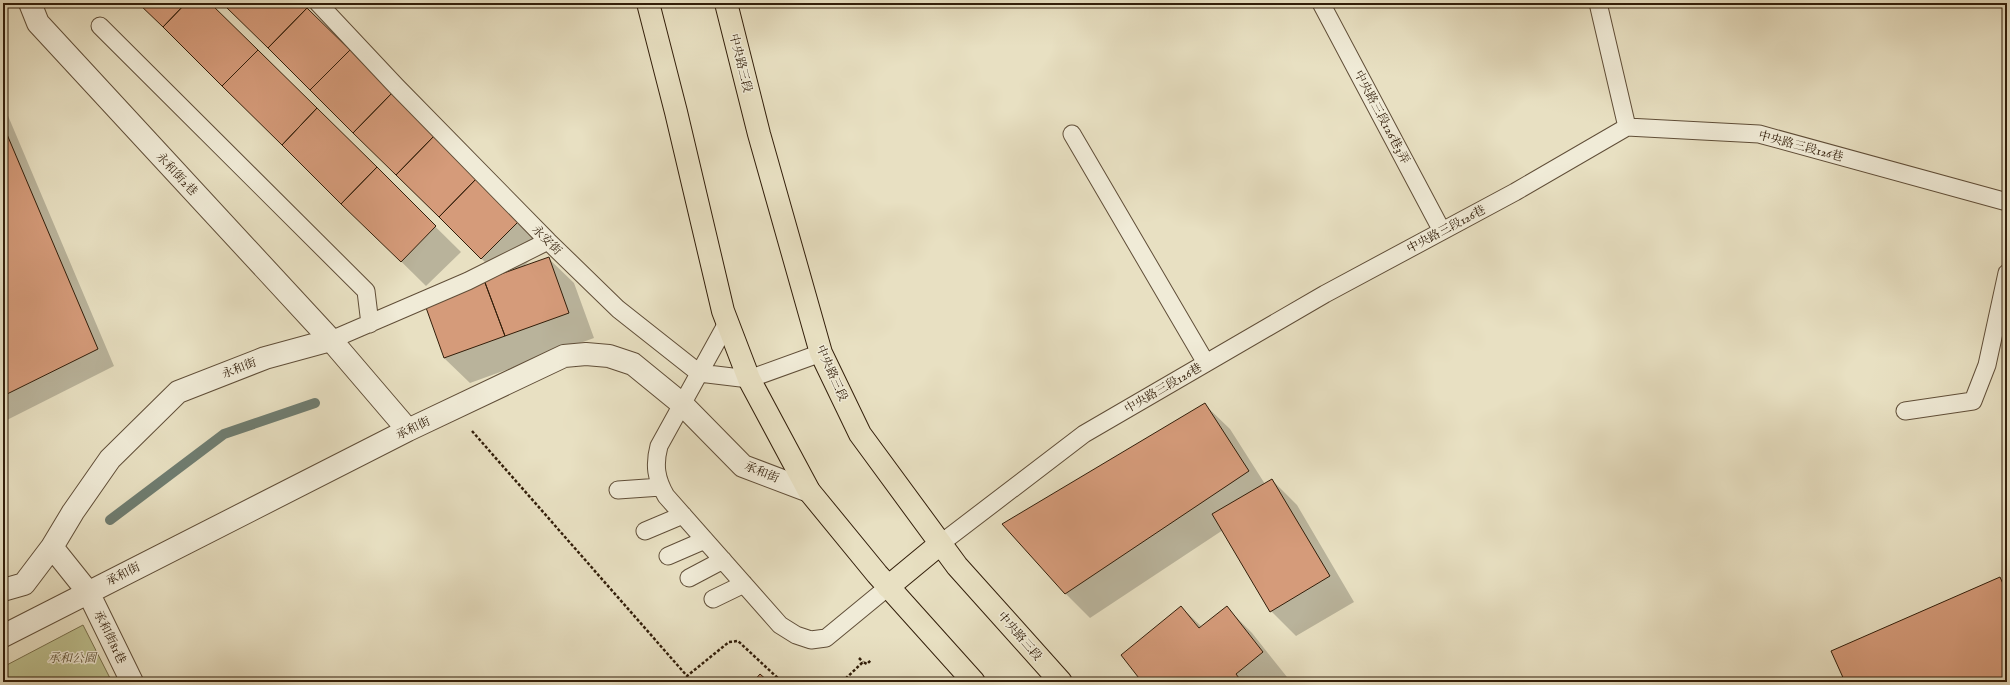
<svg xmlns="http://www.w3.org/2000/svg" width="2010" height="685" viewBox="0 0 2010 685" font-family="'IM FELL English','Noto Serif TC',serif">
  <rect width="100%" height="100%" fill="#e8e0c2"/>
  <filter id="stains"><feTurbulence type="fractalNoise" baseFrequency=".005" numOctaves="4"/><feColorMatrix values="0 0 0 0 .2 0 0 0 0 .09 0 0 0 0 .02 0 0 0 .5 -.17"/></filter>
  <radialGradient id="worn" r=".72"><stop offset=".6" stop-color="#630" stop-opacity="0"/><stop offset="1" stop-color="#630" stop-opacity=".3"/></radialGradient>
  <path fill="#bdc08f" stroke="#786f4c" d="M83,625L112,682H3V667Z"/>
  <path fill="#0003" d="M139,3H209L461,252L426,286Z
    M223,3H300L545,245L523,267L548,258L574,283L594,338L470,383L444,358L499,276Z
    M3,104L114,366L3,422Z
    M1204,404L1230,429L1265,484L1272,480L1297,505L1354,602L1296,636L1271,611L1223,530L1090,618L1065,593Z
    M2000,578L2007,585V682H1846Z
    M1181,607L1202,627L1227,608L1252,633L1287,677L1282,682H1144Z"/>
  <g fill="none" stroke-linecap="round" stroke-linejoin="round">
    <path stroke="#6f7d71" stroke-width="10" d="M110,520L224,434L315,403"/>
  </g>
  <path fill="#d59b7a" stroke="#321e0a" d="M138,3H186L163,27Z
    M186,3H210L258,50L222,86L163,27Z
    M228,3H302L307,8L268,48L225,6Z
    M307,8L350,50L310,90L268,48Z
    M258,50L317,108L282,145L222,86Z
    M350,50L392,93L353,133L310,90Z
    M392,93L435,135L396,175L353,133Z
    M317,108L377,167L341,204L282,145Z
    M3,125L98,349L3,396Z
    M435,135L478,177L439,217L396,175Z
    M377,167L436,226L401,262L341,204Z
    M478,177L521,219L481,259L439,217Z
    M549,257L569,313L505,336L484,280Z
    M484,280L505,336L444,358L424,302Z
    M1205,403L1249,471L1065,594L1002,524Z
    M1272,479L1330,576L1270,612L1212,514Z
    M2000,577L2007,593V682H1845L1831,651Z
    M1181,606L1199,628L1227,606L1263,652L1236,674L1242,682H1142L1121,655Z
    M760,674L769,682H753Z"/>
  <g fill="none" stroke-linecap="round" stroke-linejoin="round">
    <defs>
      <path id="service" d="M318,3L396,86L548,241L618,309L699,373L749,379L821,353
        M1321,3L1442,231
        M1598,3L1627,127
        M100,26L366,291L370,324
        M1072,134L1206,363
        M727,323L659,446C654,465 656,479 666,496L780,625L796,635L811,640L826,638L888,587
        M331,340L468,281L548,241
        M1905,411L1973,401L1987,365L2007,273
        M618,490L661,487
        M645,531L683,515
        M940,544L1084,434L1325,294L1515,192L1627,127L1759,134L2007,202
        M668,556L705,540
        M689,578L723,560
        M713,599L744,584"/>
      <path id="minor" d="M30,3L38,23L331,340L408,430
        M52,547L88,592L132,682
        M3,590L24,584L52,547L73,512L110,459L178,392L265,358L331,340
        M3,636L408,430L564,356L586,354L609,356L633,364L682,404L743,466L809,491"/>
      <path id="primary" d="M648,3L676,112L723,311L749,379L809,491L877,574L974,682
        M726,3L759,134L821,353L860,434L957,566L1061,682
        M888,587L940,544"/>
    </defs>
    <use href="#service" stroke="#604e38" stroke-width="19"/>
    <use href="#minor" stroke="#604e38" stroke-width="24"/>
    <use href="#primary" stroke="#321e0a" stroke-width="24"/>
    <path stroke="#321e0a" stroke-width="2.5" stroke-dasharray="3 2" stroke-linecap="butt" d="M472,431L687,676L729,642L738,641L782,682
      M859,658L863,662
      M842,682L863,662L867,664L871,660"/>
    <use href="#service" stroke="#f0ebd7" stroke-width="17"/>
    <use href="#minor" stroke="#f0ebd7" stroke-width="22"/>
    <use href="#primary" stroke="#e8e0c2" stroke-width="22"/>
  </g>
  <g text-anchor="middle" stroke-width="3" stroke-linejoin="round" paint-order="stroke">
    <g font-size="12" fill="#321e0a" stroke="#f0ebd7">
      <text transform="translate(741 63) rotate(76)" y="4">中央路三段</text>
      <text transform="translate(1382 117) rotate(62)" y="4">中央路三段126巷3弄</text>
      <text transform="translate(1801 146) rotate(15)" y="4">中央路三段126巷</text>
      <text transform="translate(177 174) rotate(47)" y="4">永和街2巷</text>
      <text transform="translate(1446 229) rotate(-28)" y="4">中央路三段126巷</text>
      <text transform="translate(547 240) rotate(45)" y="4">永安街</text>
      <text transform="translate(239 368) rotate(-21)" y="4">永和街</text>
      <text transform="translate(832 373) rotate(66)" y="4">中央路三段</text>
      <text transform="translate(1163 388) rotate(-30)" y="4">中央路三段126巷</text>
      <text transform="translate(413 428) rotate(-26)" y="4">承和街</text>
      <text transform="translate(762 472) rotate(22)" y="4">承和街</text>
      <text transform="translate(123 574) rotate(-27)" y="4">承和街</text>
      <text transform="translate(1020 636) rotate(49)" y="4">中央路三段</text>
      <text transform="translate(110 637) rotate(64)" y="4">承和街81巷</text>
    </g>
    <g font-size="12" font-style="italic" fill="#5c4f32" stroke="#f0ebd7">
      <text x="72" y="662">承和公園</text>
    </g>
  </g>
  <rect width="2010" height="685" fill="none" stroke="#e8e0c2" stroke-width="16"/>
  <rect x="4" y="4" width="2002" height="677" fill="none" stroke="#321e0a" stroke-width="2"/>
  <rect x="8" y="8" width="1994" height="669" fill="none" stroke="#321e0a"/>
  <rect width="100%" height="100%" filter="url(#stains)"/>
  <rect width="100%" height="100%" fill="url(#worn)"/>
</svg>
